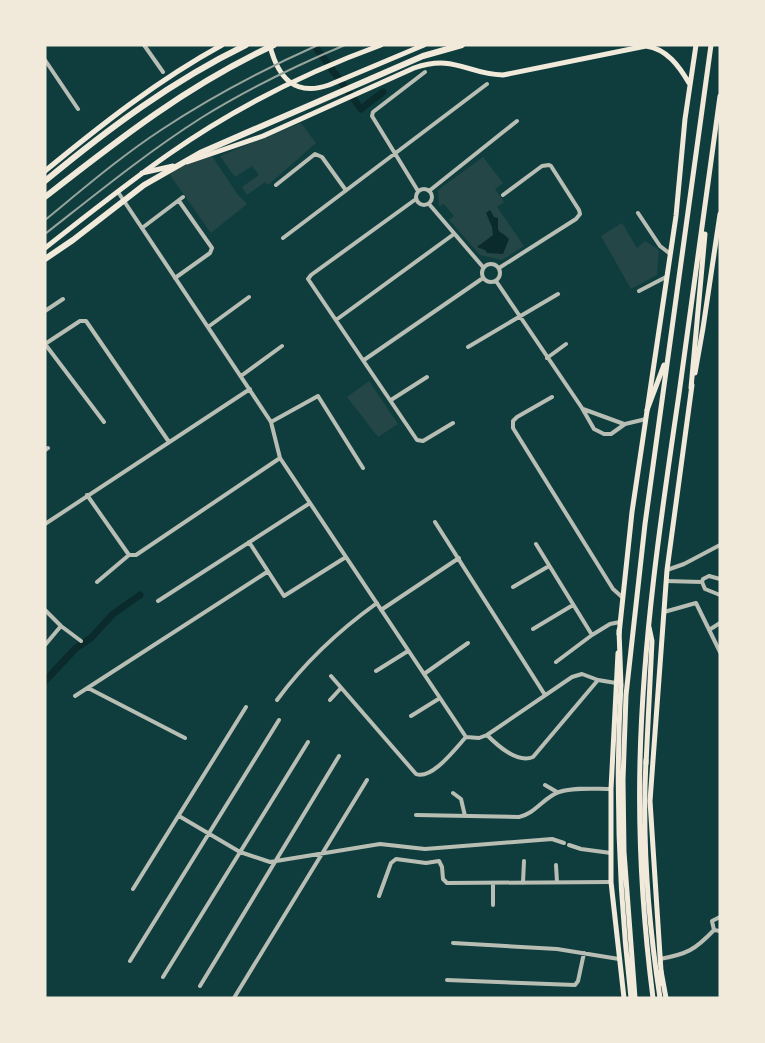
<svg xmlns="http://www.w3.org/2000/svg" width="765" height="1043" viewBox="0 0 765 1043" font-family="Rubik,sans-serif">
  <rect width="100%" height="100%" fill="#0f3d3e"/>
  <path fill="#244646" d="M301,123L316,143L268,185L265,182L247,195L242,187L259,175L252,166L235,177L220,156Z
    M212,156L238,195L247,204L211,233L170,175C179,164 199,161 212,156Z
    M483,157L503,183L495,189L504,202L497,207L524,246L502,260L480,255L449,220L454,216L444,204L439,206L438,190Z
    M622,223L637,248L645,241L659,250L657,275L631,289L601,236Z
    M369,381L398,424L378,437L347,397Z"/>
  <path fill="#0a2a2b" d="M490,210L494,217L498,218C498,237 497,227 509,239L503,254L487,253L485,250L477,247L493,235L492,227L486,213Z"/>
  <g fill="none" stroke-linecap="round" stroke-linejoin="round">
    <path stroke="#0a2a2b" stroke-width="7" d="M314,45L361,109L383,92
      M45,254V255
      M45,681L76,648L91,638L113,614L140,595"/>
    <path stroke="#b8beb3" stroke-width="4" d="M144,45L163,72
      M45,60L78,109
      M276,185L315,154L322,157L345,189
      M416 197a8 8 0 1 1 16 0a8 8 0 1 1-16 0Z
      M418,191L372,116L373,112L425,72
      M429,191L517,121
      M118,192L271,422L280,458L466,737L479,738L487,735
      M416,199L311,275L308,279L417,440L423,441L453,423
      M429,204L483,267
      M638,213L660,246L669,253
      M142,228L183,197
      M283,238L487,84
      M482 273a9 9 0 1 1 18 0a9 9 0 1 1-18 0Z
      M499,268L576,219L580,214L579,210L551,166L549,165L542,166L503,195
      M175,278L210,253L212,248L179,201
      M496,281L582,408L594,429L604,434H611L625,424L646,419
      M639,291L666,277
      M45,311L63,299
      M336,320L454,234
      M208,327L249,297
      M45,344L80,321H86L169,442
      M45,344L104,422
      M468,347L558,294
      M547,358L566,344
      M364,360L483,278
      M241,376L282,346
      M552,397L517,417L513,421V428L613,589L622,597
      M391,400L427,377
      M583,409L624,424
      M271,422L318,396L363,468
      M45,450L48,448
      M87,495L129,555
      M435,522L545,695
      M45,524L250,389
      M249,542L284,596L346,557
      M536,544L592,635L610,624L620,622
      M129,555H136L280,458
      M667,570L684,564L720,545
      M666,581L702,582L703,579L709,576L720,579
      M97,582L129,555
      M702,582L705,589L720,595
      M513,587L549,566
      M158,601L310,503
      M45,610L61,626L81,641
      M381,610L459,558
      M664,612L696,603L720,652
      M533,629L573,605
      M709,630L720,623
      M45,645L61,626
      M556,662L592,635
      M376,671L408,651
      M424,674L468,643
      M582,674L598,680L533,757C517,764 497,745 487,735L572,677Z
      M331,676L416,774C432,780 455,749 466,737
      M598,680L616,683
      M88,688L185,738
      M75,696L267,572
      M277,700C305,662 338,631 377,603
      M330,700L341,688
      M411,716L440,698
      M545,785L557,792
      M453,793L461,799L465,816
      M416,815L519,817C535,814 544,797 559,792C575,787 594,789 611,789
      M179,816L240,852L270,862L380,844L425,849L552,839L564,843
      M569,845L581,849L611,853
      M556,865L557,882
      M523,883L524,861
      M133,889L246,707
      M379,896L391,863L396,859L426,863L439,861L442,867L443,879L447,883L611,882
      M493,905V883
      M714,930L712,921L720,917
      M714,930L720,931
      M453,943L557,949L619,959
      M660,959C687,954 695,950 714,930
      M130,961L279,720
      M163,977L308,742
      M447,980L575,985L578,981L584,953
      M200,986L339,756
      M234,998L367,780"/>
    <path stroke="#f1e9da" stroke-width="5" d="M270,46C278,77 294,97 329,85L424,45
      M187,162L263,136L414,68C455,54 466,74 503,75L646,46C667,49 679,66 689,83
      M45,171C101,125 158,80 222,45
      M142,173L173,166
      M45,248C86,216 126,184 169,154C233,109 307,72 381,45
      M695,373L703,328L720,214
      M619,634L632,512L676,216L685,119L696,45
      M618,653L611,789V882L624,998
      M646,764L652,641L649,627
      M666,998L661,971L650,801L667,570L692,385"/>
    <path stroke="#f1e9da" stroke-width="5" d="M691,388L705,234
      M647,410L664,365
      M619,630L621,686
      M621,684C615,790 619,894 631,998
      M646,760C642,839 648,920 660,998
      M660,984L661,971
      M635,998L624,852L623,780L626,695L645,524L711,45
      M653,998C643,920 638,840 640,761C643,638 661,516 679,394C693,295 707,196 720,96"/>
    <path stroke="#f1e9da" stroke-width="6" d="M45,181C108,129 172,81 246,45
      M45,197C119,139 188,85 274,45
      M45,259L73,240L144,185L200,153L423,56L462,45"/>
    <path stroke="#97a49c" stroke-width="2" d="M45,220C83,189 120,157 161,130C211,97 264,69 318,45
      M45,234C96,194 146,153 201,118C246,90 295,66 345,45"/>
  </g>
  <rect width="765" height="1043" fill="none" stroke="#f1e9da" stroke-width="93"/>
</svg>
